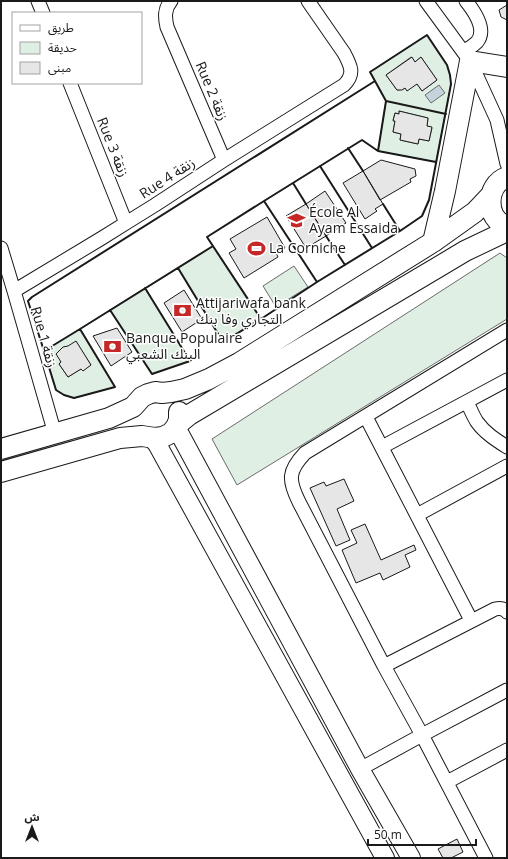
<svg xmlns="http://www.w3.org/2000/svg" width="508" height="859" viewBox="0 0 508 859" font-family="'Open Sans','Noto Sans Arabic',sans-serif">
  <rect width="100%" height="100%" fill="#fff"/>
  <path fill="#e0efe3" stroke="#6a6a6a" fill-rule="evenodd" d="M427,35L447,65L450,75L451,84L436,162L378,151L386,101L370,72ZM411,57L415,62L421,57L437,80L422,91L417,84C410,86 403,90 397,90L386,75ZM399,111L428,118L427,126L432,128L429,141L419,139L418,144L400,140L401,134L393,132L395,121L393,120L395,113L399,114Z
    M213,246L261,319L223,342L178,268Z
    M500,253L507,258V319L237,485L212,439Z
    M294,266L308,287L276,307L263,286Z
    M145,288L190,361L152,374L110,310Z
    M80,329L115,387L74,398L64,395L56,390L44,351ZM76,342L91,365L83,370L81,369L68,377L59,364Z"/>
  <path fill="#c6d2dc" stroke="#6a6a6a" d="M439,85L445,93L431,103L425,95Z"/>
  <path fill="#e6e6e6" stroke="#1a1a1a" d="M507,5V20L501,17L499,10Z
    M412,57L415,62L421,57L437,80L422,91L417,84L407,91L405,88L402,90H397L386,75Z
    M399,111L428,118L427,126L432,127L429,141L419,139L418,144L400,140L401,134L393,132L395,121H393L395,113L399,114Z
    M381,160L415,169L416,176L410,179L411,182L380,200L363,171Z
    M363,171L383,204L375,209L377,211L365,219L343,183Z
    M325,191L346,223L326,236L306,204Z
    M306,204L326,236L306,248L286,216Z
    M267,217L285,248L276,253L278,257L244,278L229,253L236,249L230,239Z
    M184,290L202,319L182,332L164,303Z
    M117,328L132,352L111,366L93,336Z
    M76,341L91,365L83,371L81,369L68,377L59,364L61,362L56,354L63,347L68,346Z
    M344,479L354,501L337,509L350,540L336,546L310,488L324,482L326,486Z
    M365,524L381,560L414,545L416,550L405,555L410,567L383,580L380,573L356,583L342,550L357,543L351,530Z
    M457,839L463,852L451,858H443L438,849Z"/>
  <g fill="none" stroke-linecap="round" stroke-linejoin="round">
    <defs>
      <path id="street" d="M38,1L43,13
        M171,1C164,9 165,18 167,27L224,160
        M426,1L470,61L497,120L507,164
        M463,51C468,49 473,46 477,42C487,30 474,11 466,1
        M70,83L126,223
        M1,248L14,291L55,434
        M14,291L102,238L126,223L155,205L224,160L344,85C355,74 351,66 344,53L308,1
        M467,402C470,408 473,416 477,422C485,433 496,440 507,447
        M366,417L471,620
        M382,447L507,380
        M417,515L507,466
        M384,666L495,609C500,608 504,608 507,612
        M360,769L422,735L507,690
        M447,782L507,750
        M486,858L422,735L384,666L299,502C288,480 288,471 305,453L507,330"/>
      <path id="secondary" d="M176,427L360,769L411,858
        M152,438L157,444L385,858"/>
      <path id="primary" d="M507,177C485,185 485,219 507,226
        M433,242L445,191L470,61L507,67
        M178,424L189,415L445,263L465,251L507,231
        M1,449L109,418L133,407L142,397L148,394L155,392L162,393L171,392L185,389L209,379L239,363L433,242L475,212L491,195
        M1,472L120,438L142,436L155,438L163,437L171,433L176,427L179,420V412"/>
    </defs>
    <use href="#street" stroke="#1a1a1a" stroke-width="15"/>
    <use href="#secondary" stroke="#1a1a1a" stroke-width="20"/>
    <use href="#primary" stroke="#1a1a1a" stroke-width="22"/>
    <use href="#street" stroke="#fff" stroke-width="13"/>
    <use href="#secondary" stroke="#fff" stroke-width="18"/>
    <use href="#primary" stroke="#fff" stroke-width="20"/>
    <path stroke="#1a1a1a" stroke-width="2" d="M386,101L446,114
      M348,148L363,171
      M378,151L436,162
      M320,166L372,248
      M293,183L306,204
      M264,201L362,140L378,151L386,101L370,72L427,35L447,65L450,75L451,84L429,200L422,216L400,231L317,282
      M383,204L400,231
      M326,236L345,265
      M178,268L223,342L261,319L207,237L264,201L317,282L261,319
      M110,310L152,374L190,361L145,288
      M80,329L115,387L74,398L64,395L56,390L44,351Z
      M80,329L213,246
      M44,351L28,301L32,297L375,81"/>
  </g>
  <defs>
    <symbol id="school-bare" viewBox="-9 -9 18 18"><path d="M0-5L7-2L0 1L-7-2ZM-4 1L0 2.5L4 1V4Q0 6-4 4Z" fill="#c62828" stroke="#fff" stroke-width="2.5" paint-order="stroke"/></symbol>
    <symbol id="stadium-bare" viewBox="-9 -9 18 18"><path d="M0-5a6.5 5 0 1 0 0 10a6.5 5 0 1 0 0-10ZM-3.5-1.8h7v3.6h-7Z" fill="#c62828" stroke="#fff" stroke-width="2.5" paint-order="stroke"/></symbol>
    <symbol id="bank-bare" viewBox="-9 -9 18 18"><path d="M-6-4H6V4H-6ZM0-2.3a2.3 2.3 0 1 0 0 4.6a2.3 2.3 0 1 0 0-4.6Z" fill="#c62828" stroke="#fff" stroke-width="2.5" paint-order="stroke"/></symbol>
  </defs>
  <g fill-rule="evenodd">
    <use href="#school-bare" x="284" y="208" width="25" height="25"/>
    <use href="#stadium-bare" x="244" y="236" width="25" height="25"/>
    <use href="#bank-bare" x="170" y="298" width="25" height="25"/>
    <use href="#bank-bare" x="100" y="334" width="25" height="25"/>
  </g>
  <g text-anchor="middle" stroke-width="3" stroke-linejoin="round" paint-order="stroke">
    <g font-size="14" fill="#1a1a1a" stroke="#fff">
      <text transform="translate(212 91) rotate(67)" y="5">Rue 2 زنقة</text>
      <text transform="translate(113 147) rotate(68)" y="5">Rue 3 زنقة</text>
      <text transform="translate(167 178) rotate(-33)" y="5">Rue 4 زنقة</text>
      <text transform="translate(44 337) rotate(74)" y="5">Rue 1 زنقة</text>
    </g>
    <g font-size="14" fill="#1a1a1a" stroke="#fff" text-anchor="start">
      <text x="309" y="217">École Al<tspan x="309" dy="16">Ayam Essaida</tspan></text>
      <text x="269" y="253">La Corniche</text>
      <text x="196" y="308">Attijariwafa bank<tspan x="196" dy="16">التجاري وفا بنك</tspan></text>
      <text x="126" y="343">Banque Populaire<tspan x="126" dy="16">البنك الشعبي</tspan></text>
    </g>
  </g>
  <rect width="508" height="859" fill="none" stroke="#1a1a1a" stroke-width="4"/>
  <rect x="12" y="12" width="130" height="72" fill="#ffffff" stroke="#a3a3a3"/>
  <rect x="20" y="25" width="20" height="6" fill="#ffffff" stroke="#a3a3a3"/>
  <text x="48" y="32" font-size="12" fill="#1a1a1a">طريق</text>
  <rect x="20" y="42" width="20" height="12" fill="#e0efe3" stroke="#a3a3a3"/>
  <text x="48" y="52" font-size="12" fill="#1a1a1a">حديقة</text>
  <rect x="20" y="62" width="20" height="12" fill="#e6e6e6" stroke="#a3a3a3"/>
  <text x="48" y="72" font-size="12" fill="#1a1a1a">مبنى</text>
  <g transform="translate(32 827)" stroke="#ffffff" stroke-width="3" paint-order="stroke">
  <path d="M0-3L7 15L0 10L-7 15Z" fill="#1a1a1a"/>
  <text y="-6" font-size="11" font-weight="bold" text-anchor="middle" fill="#1a1a1a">ش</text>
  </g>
  <path d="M368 839v6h108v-6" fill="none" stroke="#1a1a1a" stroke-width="2"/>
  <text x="374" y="839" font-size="12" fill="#1a1a1a" stroke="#ffffff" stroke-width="3" paint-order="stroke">50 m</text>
</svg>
